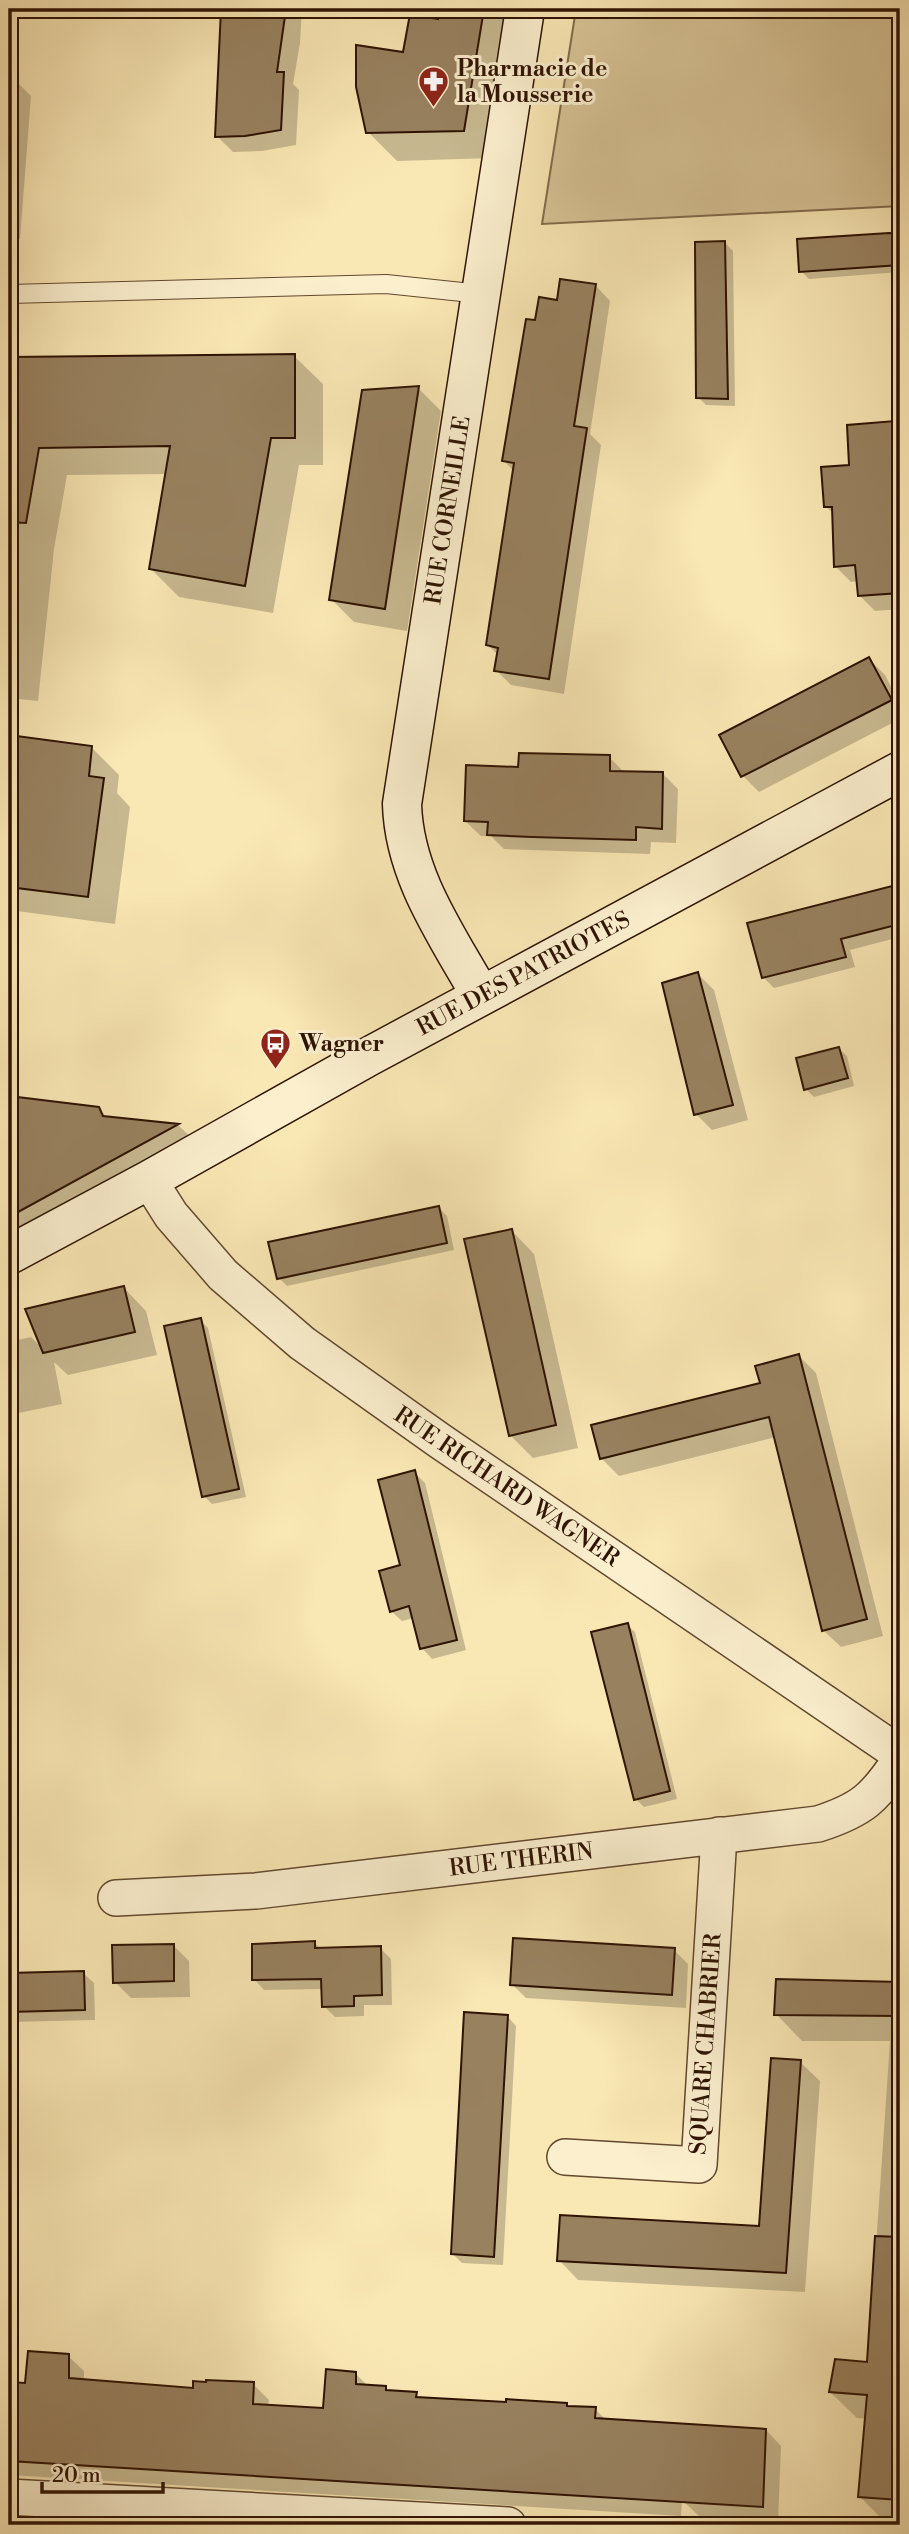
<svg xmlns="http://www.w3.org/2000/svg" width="909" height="2534" viewBox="0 0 909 2534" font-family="'Libre Bodoni',serif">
  <rect width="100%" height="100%" fill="#f9e7b4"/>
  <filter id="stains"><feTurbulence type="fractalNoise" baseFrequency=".00286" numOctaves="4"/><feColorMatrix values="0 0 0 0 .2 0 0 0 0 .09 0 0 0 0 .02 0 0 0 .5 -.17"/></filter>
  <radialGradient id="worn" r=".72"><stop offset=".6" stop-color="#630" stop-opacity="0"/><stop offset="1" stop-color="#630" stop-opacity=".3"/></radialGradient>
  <path fill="#d7c396" stroke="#836b4c" stroke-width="2" d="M576,9H900V206L542,224Z"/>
  <path fill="#0003" d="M223,9H302L300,43L293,84L299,90L296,145L262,151L233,152L217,136Z
    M412,9H516L492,158L397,161L368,132L405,54Z
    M9,74L31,96L20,239L9,238Z
    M900,236V272L809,279L801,271L799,240Z
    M725,243L733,251L735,406L706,405L698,397Z
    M595,285L610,301L590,434L601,445L564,694L511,685L496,670L498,655L488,645L515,472L504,461L537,322L558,302Z
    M294,356L323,384V465H299L273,613L179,597L151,569L167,474L67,475L54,549L38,701L9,698V359Z
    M418,388L441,411L407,631L354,622L331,599Z
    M900,424V609L875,611L859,595L858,581L851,582L835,566L834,514L826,507L851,467L848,427Z
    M869,659L885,675L900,704V719L759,792L743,776L722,736Z
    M9,737L92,748L119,775L117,793L130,807L115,924L9,910Z
    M609,757L625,773L663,774L678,789L676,843L651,842L650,854L504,849L491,836H481L465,821Z
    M900,886V937L850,950L855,967L774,988L763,977L749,924Z
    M698,974L714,990L748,1120L712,1130L696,1114Z
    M839,1049L847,1056L854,1086L814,1097L806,1089Z
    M38,1101L98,1109L108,1118L179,1126L193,1139L9,1240V1117Z
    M439,1208L447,1216L454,1250L287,1286L279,1278Z
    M512,1231L534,1254L578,1448L533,1458L510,1435Z
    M124,1288L146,1311L157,1355L68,1375L54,1362L62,1404L9,1415V1342L31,1337L43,1349Z
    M200,1320L208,1328L246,1497L212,1504L204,1496Z
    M799,1356L816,1373L883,1636L841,1647L823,1630L776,1437L619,1476L601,1458L762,1385Z
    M414,1472L425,1483L466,1650L432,1659L422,1648L414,1618L402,1621L391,1611L402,1567Z
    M627,1625L635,1632L677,1799L644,1807L636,1799Z
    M9,1630L14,1687L9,1688Z
    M900,1892V2524L886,2523L860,2497L867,2419L857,2418L830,2392L868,2364L890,2041H802L776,2014L894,1984Z
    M314,1942L321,1949L380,1948L391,1959L392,2005H364V2016L335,2017L324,2006V1989L264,1990L254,1979Z
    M173,1945L189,1961L190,1997L131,1998L115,1982Z
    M674,1950L688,1964L686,2008L526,1998L512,1984Z
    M83,1973L94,1983L95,2020L9,2022V1974Z
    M507,2016L516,2026L503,2265L462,2263L453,2254Z
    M800,2062L820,2081L805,2292L578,2280L559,2260L761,2228Z
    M68,2356L84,2371V2381L194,2390L253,2384L269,2400L268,2406L325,2410L355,2373L368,2386L385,2388L390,2392L416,2394L421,2399L567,2405L569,2407L595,2409L606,2420L766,2430L781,2446L778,2521L699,2516L682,2500L681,2516L9,2475V2384L27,2385Z"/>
  <path fill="#98815f" stroke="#2f1303" stroke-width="2" d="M221,9H286L277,72H284L281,130L245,136L215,137Z
    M440,9H484L464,131L366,133L356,87V45L403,52L410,14L438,19Z
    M889,233L900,234V265L799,272L797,239Z
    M725,241L728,399L696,398L695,242Z
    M560,279L596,284L574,426L587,428L549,679L494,671L498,648L486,645L514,463L502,461L526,319L535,320L539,297L557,300Z
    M295,354V438H271L245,586L149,569L170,446L39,448L26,523L9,522V357Z
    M419,386L385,609L329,600L362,390Z
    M895,421L900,491V593L858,596L855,565L834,567L832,507H824L821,467L849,465L847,425Z
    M869,657L892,700L741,777L719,735Z
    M9,735L92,746L89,776L104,778L88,897L9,887Z
    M519,753L610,755V771L663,772L662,829L636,827V840L532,837L487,835L488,822L464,821L466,765L518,767Z
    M900,884V924L841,939L846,957L762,978L747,923Z
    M698,972L733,1105L694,1115L662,983Z
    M839,1047L848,1078L804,1090L796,1058Z
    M9,1096L99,1107L103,1116L179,1124L9,1217Z
    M439,1206L447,1243L277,1279L268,1242Z
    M512,1229L556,1425L509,1436L464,1239Z
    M124,1286L135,1332L43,1353L25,1309Z
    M201,1318L239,1489L202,1497L164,1326Z
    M799,1354L867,1619L822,1631L769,1417L600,1459L591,1425L760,1383L755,1366Z
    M415,1470L457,1640L420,1649L409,1606L390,1612L379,1571L400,1565L378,1480Z
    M628,1623L670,1791L634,1800L591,1632Z
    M513,1938L675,1948L672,1995L510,1985Z
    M315,1941V1948L381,1946L382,1995L354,1996V2006L322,2007L321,1979L252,1980V1944Z
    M174,1944V1981L113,1983L112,1945Z
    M84,1971L85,2010L9,2012V1973Z
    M776,1979L900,1982V2016L774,2015Z
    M464,2012L508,2015L494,2257L451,2254Z
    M771,2058L801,2060L786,2273L557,2261L560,2215L759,2226Z
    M875,2236L900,2237V2500L858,2497L867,2395L829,2392L835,2359L867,2362Z
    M28,2351L69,2354V2378L193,2388V2381L206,2382V2380L254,2382L253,2404L323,2408L326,2369L356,2372V2384L386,2386V2390L417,2392L416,2397L506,2402V2399L567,2403V2406L596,2407L595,2418L766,2429L763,2507L9,2461V2382L25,2383Z"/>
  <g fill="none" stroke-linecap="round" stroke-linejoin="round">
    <defs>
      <path id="lane" d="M9,294L386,284L481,294"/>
      <path id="street" d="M149,1180L171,1215L223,1275L302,1343L440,1441L900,1754
        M116,1898L256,1891L818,1824C862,1810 875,1798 900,1760
        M565,2157L699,2165L719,1835
        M9,2497L508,2525"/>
      <path id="secondary" d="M481,996C447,935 404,876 402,804L525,9
        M9,1255L149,1180L368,1057L900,771"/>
    </defs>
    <use href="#lane" stroke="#62482f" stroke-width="20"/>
    <use href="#street" stroke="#62482f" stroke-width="38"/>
    <use href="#secondary" stroke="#2f1303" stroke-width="41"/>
    <use href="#lane" stroke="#fbefce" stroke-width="18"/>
    <use href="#street" stroke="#fbefce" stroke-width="35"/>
    <use href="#secondary" stroke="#fbefce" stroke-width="38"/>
  </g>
  <defs>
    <symbol id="pharmacy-pin" viewBox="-11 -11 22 30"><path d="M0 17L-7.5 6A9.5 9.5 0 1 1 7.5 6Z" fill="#8f2418" stroke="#fbefce"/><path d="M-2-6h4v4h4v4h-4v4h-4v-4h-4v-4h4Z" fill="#fff"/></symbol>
    <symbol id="bus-pin" viewBox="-11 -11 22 30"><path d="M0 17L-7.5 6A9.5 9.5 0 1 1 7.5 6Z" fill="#8f2418" stroke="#fbefce"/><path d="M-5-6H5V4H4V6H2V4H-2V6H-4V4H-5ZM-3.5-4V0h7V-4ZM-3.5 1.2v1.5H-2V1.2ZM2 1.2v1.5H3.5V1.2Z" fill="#fff"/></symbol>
  </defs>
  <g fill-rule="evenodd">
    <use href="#pharmacy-pin" x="416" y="64" width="35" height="47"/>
    <use href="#bus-pin" x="258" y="1026" width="35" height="47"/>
  </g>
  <g text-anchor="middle" stroke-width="6" stroke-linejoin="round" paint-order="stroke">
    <g font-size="23" font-weight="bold" fill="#2f1303" stroke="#fbefce" text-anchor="start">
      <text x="457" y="76">Pharmacie de<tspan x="457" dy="26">la Mousserie</tspan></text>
      <text x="299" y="1051">Wagner</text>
    </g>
    <g font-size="23" fill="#2f1303" stroke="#fbefce">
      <text transform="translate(447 510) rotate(-81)" y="8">RUE CORNEILLE</text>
      <text transform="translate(523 973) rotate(-28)" y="8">RUE DES PATRIOTES</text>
      <text transform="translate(507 1486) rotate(34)" y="8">RUE RICHARD WAGNER</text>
      <text transform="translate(521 1859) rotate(-7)" y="8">RUE THERIN</text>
      <text transform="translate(705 2044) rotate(-86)" y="8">SQUARE CHABRIER</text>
    </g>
  </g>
  <rect width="909" height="2534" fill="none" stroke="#f9e7b4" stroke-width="35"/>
  <rect x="10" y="10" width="888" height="2513" fill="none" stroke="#2f1303" stroke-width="3.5"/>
  <rect x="18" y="18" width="874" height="2499" fill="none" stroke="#2f1303" stroke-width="2"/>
  <path d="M42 2482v10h121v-10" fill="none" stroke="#2f1303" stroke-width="3.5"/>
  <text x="52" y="2482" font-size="21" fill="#2f1303" stroke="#fbefce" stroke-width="5" paint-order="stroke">20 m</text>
  <rect width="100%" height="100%" filter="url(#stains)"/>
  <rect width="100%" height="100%" fill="url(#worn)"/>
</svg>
